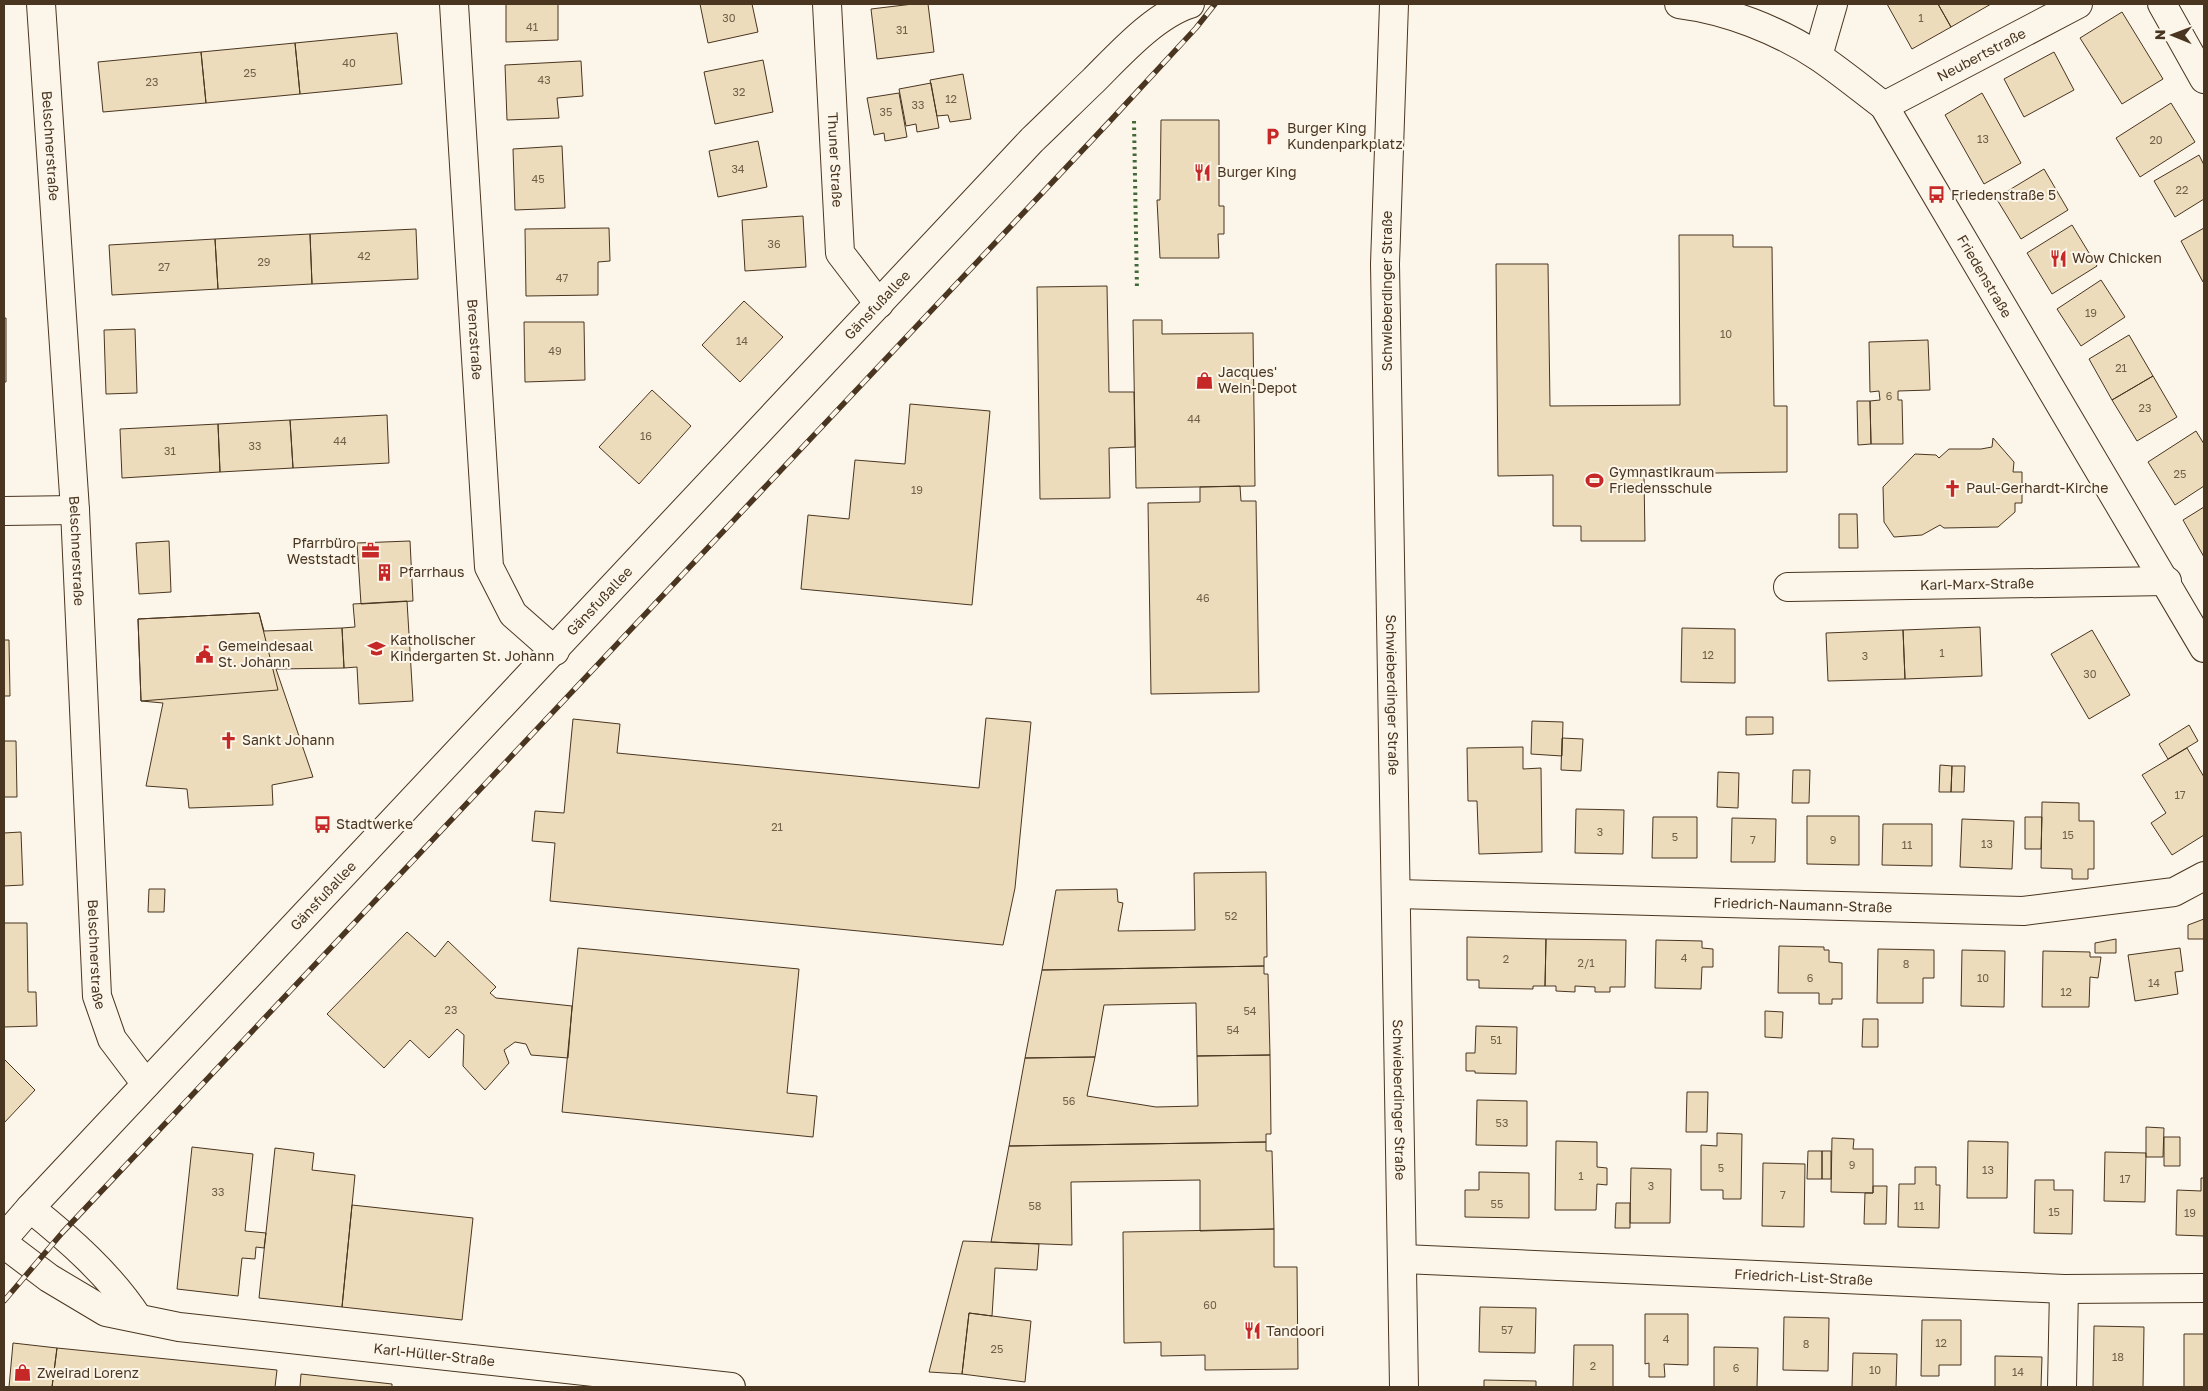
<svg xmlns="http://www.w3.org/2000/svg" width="2208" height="1391" viewBox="0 0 2208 1391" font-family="'Golos Text',sans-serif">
  <rect width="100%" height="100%" fill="#fbf6e9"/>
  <path fill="#ecdcbc" stroke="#4a3520" d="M506,4H558V40L506,42Z
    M700,4H752L758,32L708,43Z
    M913,4H928L934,52L877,59L871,9Z
    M1887,4H1938L1951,27L1912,49Z
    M1938,4H1991L1951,27Z
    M2122,12L2163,79L2122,104L2080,38Z
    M397,33L402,84L300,94L295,43Z
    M295,43L300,94L206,103L201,52Z
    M201,52L206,103L103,112L98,62Z
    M2054,52L2074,90L2024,117L2004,79Z
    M763,60L773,112L715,124L704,72Z
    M581,61L583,96L557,98L559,118L507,120L505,65Z
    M963,74L971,119L950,122L948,115L937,116L930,80Z
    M931,83L939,128L917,132L916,124L906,126L899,89Z
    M899,93L907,137L885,141L884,133L874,135L867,98Z
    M1982,93L2021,163L1984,184L1945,115Z
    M2171,103L2195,142L2140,177L2116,138Z
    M1161,120H1219V206H1224V234H1218L1219,258H1160L1157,200H1160Z
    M758,141L767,187L718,197L709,151Z
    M562,146L565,208L515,210L513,149Z
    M2199,155L2204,165V199L2175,217L2154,181Z
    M2044,169L2068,210L2021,239L1996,198Z
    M803,216L806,267L745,271L742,220Z
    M2072,225L2097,266L2052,294L2027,253Z
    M609,228L610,261L598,262V295L526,296L525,229Z
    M2204,228V281L2203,282L2181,241Z
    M416,229L418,279L312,284L310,234Z
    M310,234L312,284L218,289L215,239Z
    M1679,235H1733V247H1772L1774,406H1787V472L1644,474L1645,541H1581V526H1553V475L1498,476L1496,264H1548L1550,406L1680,405Z
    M215,239L218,289L112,295L109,245Z
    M2101,280L2125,317L2081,346L2057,309Z
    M1107,286L1109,392H1134L1135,447L1109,448L1110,498L1040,499L1037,287Z
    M744,301L783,337L740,382L702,345Z
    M4,318H6V382H4Z
    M1133,320H1162V334L1253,333L1255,486L1136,488Z
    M524,322H584L585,380L525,382Z
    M135,329L137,393L106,394L104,330Z
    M2129,335L2153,376L2112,400L2089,359Z
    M1928,340L1930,390L1898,391V400H1902L1903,444H1871L1870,401L1880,400L1879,391L1870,392L1869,342Z
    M2153,376L2177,417L2137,441L2112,400Z
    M652,390L691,426L639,484L599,447Z
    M1857,401H1870L1871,444L1858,445Z
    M910,404L990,411L972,605L801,589L808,515L849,519L855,460L905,464Z
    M387,415L389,463L293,468L290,420Z
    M290,420L293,468L220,472L218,424Z
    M218,424L220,472L122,478L120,429Z
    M2196,431L2204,444V486L2175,505L2148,462Z
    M1993,438L2014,462L2013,472H2022V503H2015V512L1998,527L1944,528L1940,525L1922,535L1894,537L1884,522L1883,487L1915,454L1936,455L1939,458L1949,449H1981L1992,447Z
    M1240,486L1241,501H1256L1259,692L1151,694L1148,503L1200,502V487Z
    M2204,507V557L2183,520Z
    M1839,514H1857L1858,548H1839Z
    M169,541L171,592L139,594L136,543Z
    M410,541L413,601L361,604L357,543Z
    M407,601L413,701L359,704L357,667L344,668L342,628L355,627L353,604Z
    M259,613L264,631L342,628L344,668L276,669L313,777L272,785L273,805L189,808L187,789L146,786L163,703L141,701L138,619Z
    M259,613L278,690L141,701L138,619Z
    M1980,627L1982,676L1905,679L1903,630Z
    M1682,628L1735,629V683L1681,682Z
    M1903,630L1905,679L1828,681L1826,633Z
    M2092,630L2130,695L2089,719L2051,654Z
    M4,640H9L10,696H4Z
    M1746,717H1773V734L1746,735Z
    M986,718L1031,722L1015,888L1003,945L550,901L555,843L532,841L535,811L564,813L573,719L620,724L617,753L979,788Z
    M1532,721L1563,722L1562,756L1531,754Z
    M2189,725L2198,741L2168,759L2159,744Z
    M1562,738L1583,739L1581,771L1561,770Z
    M4,741H16L17,797H4Z
    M1523,747V769L1541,768L1542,852L1479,854L1477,801H1468L1467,748Z
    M2187,748L2204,777V835L2172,855L2151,823L2166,813L2142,775Z
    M1940,765L1952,766L1951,792H1939Z
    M1952,766H1965L1964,792H1951Z
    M1793,770H1810L1809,803H1792Z
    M1718,772L1739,773L1738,808L1717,807Z
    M2042,802L2079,803V821H2094V869H2088V879H2072V869L2041,868Z
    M1576,809L1624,810L1623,854L1575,853Z
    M1807,816H1859V865L1807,864Z
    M1653,817H1697V858H1652Z
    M2025,817H2042L2041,849H2025Z
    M1732,818L1776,819L1775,862H1731Z
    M1962,819L2014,821L2012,869L1960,867Z
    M1883,824H1932V866L1882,865Z
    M21,832L23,885L4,886V833Z
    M1266,872L1267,957H1264V966L1042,970L1056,890L1117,889L1118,902L1123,903L1118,931L1195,930L1194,873Z
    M149,889H165L164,912H148Z
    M2204,919V939H2188V925Z
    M4,923H27L28,992H36L37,1026L4,1027Z
    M407,932L435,957L448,941L496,987L490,993L496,998L572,1006L568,1058L531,1055L526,1044L515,1042L504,1050L509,1063L485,1090L463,1066L464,1035L457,1029L429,1058L410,1040L384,1068L327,1014Z
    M1467,937L1546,939L1545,986H1533V989L1479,988V980H1467Z
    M1546,939L1626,940L1625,987H1610V992H1595V987L1575,986V992L1556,991V986H1545Z
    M2116,939V953H2095V943Z
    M1656,940L1702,941V948L1713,949V967H1702L1701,989L1655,988Z
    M1779,946L1824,947V950H1829V962L1842,963V999H1832V1004H1819V993H1778Z
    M578,948L799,969L787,1093L817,1096L813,1137L562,1112Z
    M2180,948L2183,971L2175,972L2178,994L2135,1001L2128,955Z
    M1878,949L1934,950V978H1923V1003H1877Z
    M1962,950L2005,951L2004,1007L1961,1006Z
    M2043,951L2090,952V957H2101L2098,978L2090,977L2089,1007H2042Z
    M1264,966V974H1268L1270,1055L1197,1056L1196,1003L1104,1005L1095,1057L1025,1058L1042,970Z
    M1765,1011L1783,1012L1782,1038L1765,1037Z
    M1863,1019H1878V1047H1862Z
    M1476,1026L1517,1027L1516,1074L1475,1073V1071H1466V1053H1475Z
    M1270,1055L1271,1134H1266V1142L1009,1146L1025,1058L1095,1057L1087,1096L1156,1107L1198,1106L1197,1056Z
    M4,1059L35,1090L4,1123Z
    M1687,1092H1708L1707,1132H1686Z
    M1477,1100L1527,1101V1146L1476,1145Z
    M2146,1127L2164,1128L2163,1157H2146Z
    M1717,1133L1742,1134L1741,1199H1723V1190H1701V1145L1717,1146Z
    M2164,1137H2180V1166H2164Z
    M1832,1138L1854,1139L1853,1149H1873V1193L1831,1192Z
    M1556,1141L1597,1142V1167L1607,1168V1185L1597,1184L1596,1210H1555Z
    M1968,1141L2008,1142L2007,1198H1967Z
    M1266,1142V1151H1272L1274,1229L1200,1231V1180L1071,1182L1072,1245L991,1242L1009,1146Z
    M192,1147L253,1154L245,1231L266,1233L264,1248L256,1247L255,1259L242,1258L238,1296L177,1289Z
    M275,1148L314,1153L312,1170L355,1175L342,1307L259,1298Z
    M1808,1151H1822V1179H1807Z
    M1822,1151H1831V1179H1822Z
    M2105,1152L2146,1153L2145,1202L2104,1201Z
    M1763,1163L1805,1164L1804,1227L1762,1226Z
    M1915,1167H1936V1185H1940L1939,1228L1898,1227L1899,1184H1915Z
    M1631,1168L1671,1169L1670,1223H1630Z
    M1479,1172L1529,1173V1218L1465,1217V1190H1479Z
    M2201,1178H2204V1236L2176,1235L2177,1190L2201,1191Z
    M2035,1180H2054V1190H2073L2072,1234L2034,1233Z
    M1873,1186H1887L1886,1224H1864L1865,1193H1873Z
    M1616,1203H1630V1228H1615Z
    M352,1205L473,1218L462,1320L342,1307Z
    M1274,1229V1267H1297L1298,1369L1205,1370V1355L1161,1356V1342L1124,1343L1123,1232Z
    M963,1241L1039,1244L1037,1270L995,1268L992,1316L969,1313L962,1374L929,1372Z
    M1480,1307L1536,1308L1535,1353L1479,1352Z
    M969,1313L1031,1321L1025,1382L962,1374Z
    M1645,1314H1688V1365L1664,1364L1665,1377H1649V1363L1645,1364Z
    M1784,1317L1829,1318L1828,1371L1783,1370Z
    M1922,1320H1961V1365H1939V1376H1921Z
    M2094,1326L2144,1327L2143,1387H2093Z
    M2184,1334H2204V1387H2184Z
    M13,1343L57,1348L52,1387H9Z
    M1574,1345H1613V1387H1573Z
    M1714,1347L1758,1348L1757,1387H1714Z
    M57,1348L277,1370L275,1387H52Z
    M1853,1353L1897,1354L1896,1387H1852Z
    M1995,1356L2042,1357L2041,1387H1995Z
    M301,1374L392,1384V1387H300Z
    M1484,1380L1536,1381V1387H1484Z"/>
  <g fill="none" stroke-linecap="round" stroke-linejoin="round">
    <defs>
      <g id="minor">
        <path id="s1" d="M41,4L75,510L97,996L112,1039L146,1084"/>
        <path id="s2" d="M454,4L489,567L513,614L555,651"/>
        <path id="s3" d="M827,4L840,253L879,304"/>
        <path id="s4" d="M1679,4C1727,10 1778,30 1819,57C1841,72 1863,90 1884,106L2204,648"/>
        <path d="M2162,4L2204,79"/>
        <path d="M1818,56L1833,4"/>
        <path id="s5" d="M1884,106L2078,4"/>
        <path d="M4,511L75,510"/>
        <path id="s6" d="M1788,587L2167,581"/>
        <path id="s7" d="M1397,894L2023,911L2174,892L2204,876"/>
        <path d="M30,1208C69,1239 110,1275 138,1318"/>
        <path id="s8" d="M4,1238L30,1208L1032,140C1053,120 1073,100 1094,80C1120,54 1155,15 1190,4"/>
        <path id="s9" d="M4,1244L49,1278L106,1312L179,1327L731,1387"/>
        <path id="s10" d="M1404,1259L2064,1289L2204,1288"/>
        <path d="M2062,1387L2064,1289"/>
      </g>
      <g id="secondary">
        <path id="s11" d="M1394,4L1385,264L1404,1387"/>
      </g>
    </defs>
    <use href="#minor" stroke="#4a3520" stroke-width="30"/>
    <use href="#secondary" stroke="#4a3520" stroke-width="30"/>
    <use href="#minor" stroke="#fbf6e9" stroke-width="28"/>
    <use href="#secondary" stroke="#fbf6e9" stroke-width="28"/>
    <defs>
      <path id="rail" d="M4,1301L62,1233L1110,121L1196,28L1215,4"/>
    </defs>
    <use href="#rail" stroke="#4a3520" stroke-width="5.5"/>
    <use href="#rail" stroke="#fbf6e9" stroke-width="4" stroke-dasharray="11" stroke-linecap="butt"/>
    <path stroke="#436837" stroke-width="4" stroke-dasharray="2.5 4" stroke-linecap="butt" d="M1134,121L1137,290"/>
  </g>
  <defs>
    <symbol id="parking-bare" viewBox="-9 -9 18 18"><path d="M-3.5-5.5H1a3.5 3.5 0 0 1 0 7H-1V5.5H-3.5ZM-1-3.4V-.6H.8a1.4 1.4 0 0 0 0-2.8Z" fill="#c62828" stroke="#fbf6e9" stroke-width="2.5" paint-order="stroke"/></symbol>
    <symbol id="restaurant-bare" viewBox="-9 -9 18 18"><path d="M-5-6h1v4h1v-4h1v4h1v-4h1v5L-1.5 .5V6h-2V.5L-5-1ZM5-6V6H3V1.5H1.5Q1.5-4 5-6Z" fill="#c62828" stroke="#fbf6e9" stroke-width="2.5" paint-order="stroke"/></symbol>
    <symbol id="bus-bare" viewBox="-9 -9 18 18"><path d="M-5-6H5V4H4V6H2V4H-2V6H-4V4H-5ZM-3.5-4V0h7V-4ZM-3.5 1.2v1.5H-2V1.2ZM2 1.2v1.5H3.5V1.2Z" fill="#c62828" stroke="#fbf6e9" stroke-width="2.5" paint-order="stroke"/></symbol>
    <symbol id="shop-bare" viewBox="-9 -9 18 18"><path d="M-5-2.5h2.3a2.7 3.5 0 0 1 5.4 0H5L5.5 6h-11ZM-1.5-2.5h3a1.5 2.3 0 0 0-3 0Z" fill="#c62828" stroke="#fbf6e9" stroke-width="2.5" paint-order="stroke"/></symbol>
    <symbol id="stadium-bare" viewBox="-9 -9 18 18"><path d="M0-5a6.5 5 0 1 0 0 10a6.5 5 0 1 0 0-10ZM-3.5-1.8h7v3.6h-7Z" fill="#c62828" stroke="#fbf6e9" stroke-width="2.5" paint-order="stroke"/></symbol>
    <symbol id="church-bare" viewBox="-9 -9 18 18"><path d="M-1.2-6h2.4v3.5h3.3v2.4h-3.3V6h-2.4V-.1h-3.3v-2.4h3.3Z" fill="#c62828" stroke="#fbf6e9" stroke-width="2.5" paint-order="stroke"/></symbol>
    <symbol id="office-bare" viewBox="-9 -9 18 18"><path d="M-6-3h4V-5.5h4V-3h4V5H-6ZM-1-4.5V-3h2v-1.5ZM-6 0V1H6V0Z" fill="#c62828" stroke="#fbf6e9" stroke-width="2.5" paint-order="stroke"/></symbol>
    <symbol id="building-bare" viewBox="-9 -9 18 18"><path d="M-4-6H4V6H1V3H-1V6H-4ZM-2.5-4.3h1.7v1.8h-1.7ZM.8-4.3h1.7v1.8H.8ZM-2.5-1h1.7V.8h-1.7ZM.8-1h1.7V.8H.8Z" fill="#c62828" stroke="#fbf6e9" stroke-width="2.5" paint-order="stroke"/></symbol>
    <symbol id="school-bare" viewBox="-9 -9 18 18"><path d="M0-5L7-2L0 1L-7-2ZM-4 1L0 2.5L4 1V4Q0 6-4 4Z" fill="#c62828" stroke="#fbf6e9" stroke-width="2.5" paint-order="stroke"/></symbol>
    <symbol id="civic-bare" viewBox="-9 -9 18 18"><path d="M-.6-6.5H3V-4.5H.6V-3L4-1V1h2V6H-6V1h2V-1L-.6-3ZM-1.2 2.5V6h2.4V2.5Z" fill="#c62828" stroke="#fbf6e9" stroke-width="2.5" paint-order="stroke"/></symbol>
  </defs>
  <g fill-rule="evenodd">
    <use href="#parking-bare" x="1260" y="124" width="25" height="25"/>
    <use href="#restaurant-bare" x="1190" y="160" width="25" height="25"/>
    <use href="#bus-bare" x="1924" y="182" width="25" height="25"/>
    <use href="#restaurant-bare" x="2046" y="246" width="25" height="25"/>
    <use href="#shop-bare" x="1192" y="368" width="25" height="25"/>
    <use href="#stadium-bare" x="1582" y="468" width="25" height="25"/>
    <use href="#church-bare" x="1940" y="476" width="25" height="25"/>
    <use href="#office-bare" x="358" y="538" width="25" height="25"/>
    <use href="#building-bare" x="372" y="560" width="25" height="25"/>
    <use href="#school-bare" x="364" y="636" width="25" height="25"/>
    <use href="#civic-bare" x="192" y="642" width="25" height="25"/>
    <use href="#church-bare" x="216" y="728" width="25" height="25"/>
    <use href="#bus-bare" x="310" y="812" width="25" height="25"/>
    <use href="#restaurant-bare" x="1240" y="1318" width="25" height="25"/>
    <use href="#shop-bare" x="10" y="1360" width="25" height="25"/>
  </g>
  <g text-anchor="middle" stroke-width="4" stroke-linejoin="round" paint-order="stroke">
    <g font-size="11" fill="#725f47">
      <text x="729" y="22">30</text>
      <text x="1921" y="22">1</text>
      <text x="532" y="31">41</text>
      <text x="902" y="34">31</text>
      <text x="349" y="67">40</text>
      <text x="250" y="77">25</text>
      <text x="544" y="84">43</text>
      <text x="152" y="86">23</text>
      <text x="739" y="96">32</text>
      <text x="951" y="103">12</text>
      <text x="918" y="109">33</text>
      <text x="886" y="116">35</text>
      <text x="1983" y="143">13</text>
      <text x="2156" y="144">20</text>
      <text x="738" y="173">34</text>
      <text x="538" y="183">45</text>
      <text x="2182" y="194">22</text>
      <text x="774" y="248">36</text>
      <text x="364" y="260">42</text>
      <text x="264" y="266">29</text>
      <text x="164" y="271">27</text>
      <text x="562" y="282">47</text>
      <text x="2091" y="317">19</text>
      <text x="1726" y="338">10</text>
      <text x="742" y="345">14</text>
      <text x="555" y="355">49</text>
      <text x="2121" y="372">21</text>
      <text x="1889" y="400">6</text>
      <text x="2145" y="412">23</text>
      <text x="1194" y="423">44</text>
      <text x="646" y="440">16</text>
      <text x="340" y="445">44</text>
      <text x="255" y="450">33</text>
      <text x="170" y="455">31</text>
      <text x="2180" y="478">25</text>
      <text x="917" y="494">19</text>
      <text x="1203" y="602">46</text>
      <text x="1942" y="657">1</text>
      <text x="1708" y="659">12</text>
      <text x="1865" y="660">3</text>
      <text x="2090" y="678">30</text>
      <text x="2180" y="799">17</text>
      <text x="777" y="831">21</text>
      <text x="1600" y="836">3</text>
      <text x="2068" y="839">15</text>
      <text x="1675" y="841">5</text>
      <text x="1753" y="844">7</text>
      <text x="1833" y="844">9</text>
      <text x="1987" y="848">13</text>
      <text x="1907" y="849">11</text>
      <text x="1231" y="920">52</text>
      <text x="1684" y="962">4</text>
      <text x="1506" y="963">2</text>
      <text x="1586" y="967">2/1</text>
      <text x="1906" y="968">8</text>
      <text x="1810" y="982">6</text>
      <text x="1983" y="982">10</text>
      <text x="2154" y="987">14</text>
      <text x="2066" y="996">12</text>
      <text x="451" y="1014">23</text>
      <text x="1250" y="1015">54</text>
      <text x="1233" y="1034">54</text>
      <text x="1496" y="1044">51</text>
      <text x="1069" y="1105">56</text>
      <text x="1502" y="1127">53</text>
      <text x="1852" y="1169">9</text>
      <text x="1721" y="1172">5</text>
      <text x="1988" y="1174">13</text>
      <text x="1581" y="1180">1</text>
      <text x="2125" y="1183">17</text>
      <text x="1651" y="1190">3</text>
      <text x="218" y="1196">33</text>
      <text x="1783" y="1199">7</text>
      <text x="1497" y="1208">55</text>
      <text x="1035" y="1210">58</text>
      <text x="1919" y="1210">11</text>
      <text x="2054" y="1216">15</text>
      <text x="2190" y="1217">19</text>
      <text x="1210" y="1309">60</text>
      <text x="1507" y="1334">57</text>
      <text x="1666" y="1343">4</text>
      <text x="1941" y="1347">12</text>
      <text x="1806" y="1348">8</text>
      <text x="997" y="1353">25</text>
      <text x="2118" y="1361">18</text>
      <text x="1593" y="1370">2</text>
      <text x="1736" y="1372">6</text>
      <text x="1875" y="1374">10</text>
      <text x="2018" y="1376">14</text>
    </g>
    <g font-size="14" fill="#4a3520" stroke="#fbf6e9">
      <text dy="5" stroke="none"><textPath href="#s5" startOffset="110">Neubertstraße</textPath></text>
      <text dy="5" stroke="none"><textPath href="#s1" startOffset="142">Belschnerstraße</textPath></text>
      <text dy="5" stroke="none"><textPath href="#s3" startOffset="156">Thuner Straße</textPath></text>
      <text dy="5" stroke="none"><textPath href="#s4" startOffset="430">Friedenstraße</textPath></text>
      <text transform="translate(1387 291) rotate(-90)" y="5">Schwieberdinger Straße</text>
      <text dy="5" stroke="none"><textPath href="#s8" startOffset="1278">Gänsfußallee</textPath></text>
      <text dy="5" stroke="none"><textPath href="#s2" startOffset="336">Brenzstraße</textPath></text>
      <text dy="5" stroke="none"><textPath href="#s1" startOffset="548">Belschnerstraße</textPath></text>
      <text dy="5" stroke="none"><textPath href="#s6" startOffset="189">Karl-Marx-Straße</textPath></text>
      <text dy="5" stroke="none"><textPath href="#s8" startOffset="872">Gänsfußallee</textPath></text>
      <text dy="5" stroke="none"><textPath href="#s11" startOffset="691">Schwieberdinger Straße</textPath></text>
      <text dy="5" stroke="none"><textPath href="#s8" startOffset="468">Gänsfußallee</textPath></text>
      <text dy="5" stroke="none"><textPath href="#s7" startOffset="406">Friedrich-Naumann-Straße</textPath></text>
      <text dy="5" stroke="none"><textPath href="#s1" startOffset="952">Belschnerstraße</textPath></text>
      <text dy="5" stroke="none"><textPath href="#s11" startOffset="1096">Schwieberdinger Straße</textPath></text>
      <text dy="5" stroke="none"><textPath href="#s10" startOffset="400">Friedrich-List-Straße</textPath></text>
      <text dy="5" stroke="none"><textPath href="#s9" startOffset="454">Karl-Hüller-Straße</textPath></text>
    </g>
    <g font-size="14" fill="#4a3520" stroke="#fbf6e9" text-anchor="start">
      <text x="1287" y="133">Burger King<tspan x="1287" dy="16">Kundenparkplatz</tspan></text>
      <text x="1217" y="177">Burger King</text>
      <text x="1951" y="200">Friedenstraße 5</text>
      <text x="2072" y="263">Wow Chicken</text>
      <text x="1218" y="377">Jacques'<tspan x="1218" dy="16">Wein-Depot</tspan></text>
      <text x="1609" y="477">Gymnastikraum<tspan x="1609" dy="16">Friedensschule</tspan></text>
      <text x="1966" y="493">Paul-Gerhardt-Kirche</text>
      <text x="356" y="548" text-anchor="end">Pfarrbüro<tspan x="356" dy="16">Weststadt</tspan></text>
      <text x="399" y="577">Pfarrhaus</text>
      <text x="390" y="645">Katholischer<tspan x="390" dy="16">Kindergarten St. Johann</tspan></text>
      <text x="218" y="651">Gemeindesaal<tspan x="218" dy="16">St. Johann</tspan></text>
      <text x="242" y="745">Sankt Johann</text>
      <text x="336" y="829">Stadtwerke</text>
      <text x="1266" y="1336">Tandoori</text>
      <text x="37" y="1378">Zweirad Lorenz</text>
    </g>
  </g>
  <rect width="2208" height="1391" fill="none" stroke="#4a3520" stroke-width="10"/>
  <g transform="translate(2173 35) rotate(271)" stroke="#fbf6e9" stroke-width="4" paint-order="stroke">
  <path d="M0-4L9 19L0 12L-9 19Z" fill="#4a3520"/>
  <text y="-8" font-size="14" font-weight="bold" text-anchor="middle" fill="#4a3520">N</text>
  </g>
</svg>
